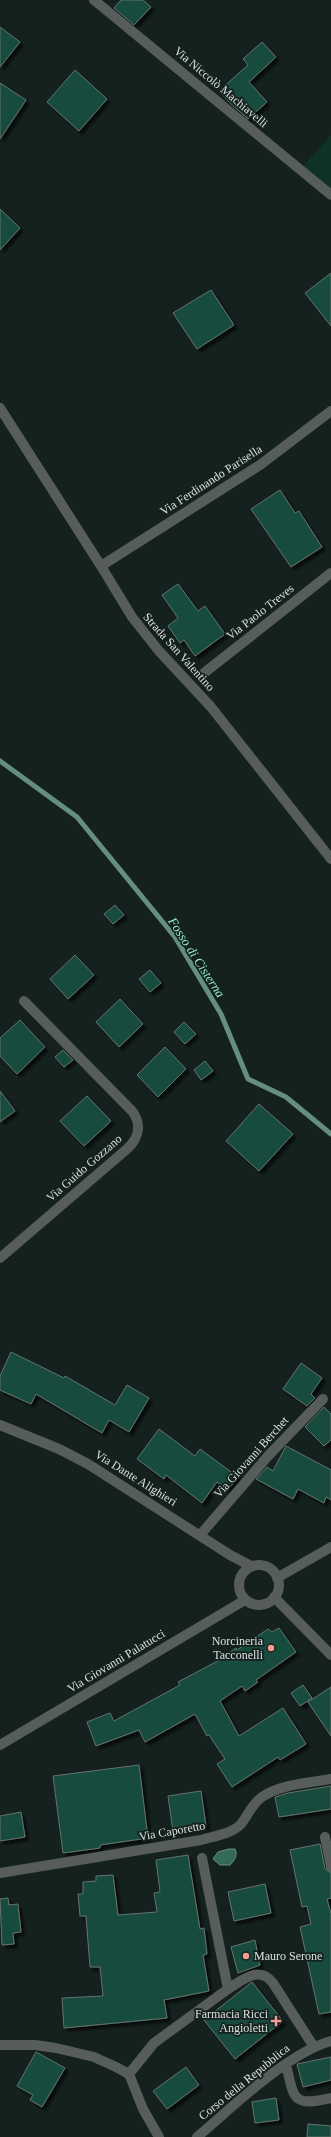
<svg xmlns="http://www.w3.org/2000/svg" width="331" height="2137" viewBox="0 0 331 2137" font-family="Georgia,serif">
  <defs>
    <filter id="shadow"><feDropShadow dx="3.5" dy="3.5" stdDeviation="1" flood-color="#0009"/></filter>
  </defs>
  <rect width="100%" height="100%" fill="#15211e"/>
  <path fill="#0e3228" d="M331,135V195L300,170Z"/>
  <path fill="#346a5a" stroke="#658d81" d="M229,1849H235C238,1855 235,1860 230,1865H220L213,1859L218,1852Z"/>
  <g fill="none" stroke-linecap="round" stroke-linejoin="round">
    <path stroke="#658d81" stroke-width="5" d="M0,761L77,817L175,937L221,1014L248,1079L286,1097L331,1134"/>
  </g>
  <path fill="#134c3d" stroke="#65736e" filter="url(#shadow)" d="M121,0H143L151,7L134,25L114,8Z
    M0,27L20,42L0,67Z
    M262,42L276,57L249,82L267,102L248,119L229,102L219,91L248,65L243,59Z
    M75,70L107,99L79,131L47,102Z
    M0,83L26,100L0,139Z
    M0,209L20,228L0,250Z
    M331,273V326L305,293Z
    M211,290L234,325L197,349L173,313Z
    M280,490L295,513L299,511L322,547L291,567L251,509Z
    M178,584L198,611L205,606L225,634L195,656L184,640L180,643L168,626L178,618L162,595Z
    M115,905L124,915L113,924L104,914Z
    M75,955L94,975L68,999L50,979Z
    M150,970L161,983L150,992L139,979Z
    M120,999L143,1024L119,1047L96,1022Z
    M20,1020L45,1047L17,1074L0,1056V1038Z
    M184,1022L196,1034L185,1044L174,1032Z
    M165,1047L186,1069L158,1097L137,1075Z
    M63,1050L73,1060L64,1067L55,1057Z
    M205,1061L213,1071L201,1080L194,1070Z
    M0,1091L15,1111L0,1122Z
    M87,1096L111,1121L84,1146L60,1121Z
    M259,1104L293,1134L259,1171L226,1141Z
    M11,1352L64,1378L65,1376L115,1405L127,1385L149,1398L129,1432L109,1420L102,1433L36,1394L31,1404L0,1390V1376Z
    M301,1363L322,1378L311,1394L315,1398L307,1406L283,1389Z
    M324,1407L331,1414V1440L324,1446L305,1427Z
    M159,1429L195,1456L200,1449L238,1477L228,1490L217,1482L202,1503L166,1475L164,1479L137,1459Z
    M286,1446L331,1470V1500L326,1497L324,1503L298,1489L293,1499L256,1479L267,1467L273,1471Z
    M279,1628L296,1652L256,1680L258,1682L245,1691L242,1686L220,1701L239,1736L283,1708L306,1744L280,1760L278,1757L232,1787L217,1764L225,1759L209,1735L207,1736L195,1714L145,1742L139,1730L96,1746L87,1722L110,1713L114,1721L180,1685L178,1682L214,1663L236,1648L237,1650L268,1629L272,1632Z
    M303,1685L312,1698L300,1706L291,1693Z
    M331,1687V1736L308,1702Z
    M139,1765L148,1838L100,1845V1848L63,1853L53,1776Z
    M331,1786V1809L279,1817L275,1797L288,1793Z
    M201,1791L206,1826L173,1831L168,1796Z
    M21,1812L25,1837L0,1841V1816Z
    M320,1844L325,1869L331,1873V1898L327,1899L331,1914V2012L319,2014L300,1927L311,1924L307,1906L302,1907L290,1850Z
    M188,1855L200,1929L204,1928L207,1954L203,1955L209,1991L164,2000L167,2018L64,2028L62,1998L103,1996L100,1967H90L86,1916H80L78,1894H83V1882L96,1881V1876L113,1875L118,1915L157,1912L154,1893L160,1892L156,1860Z
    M265,1884L271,1913L234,1921L228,1892Z
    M8,1898L9,1905L18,1904L21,1932L13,1933L14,1944L2,1945L0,1899Z
    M255,1940L260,1965L238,1973L231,1947Z
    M252,1982L283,2021L235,2059L204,2020Z
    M36,2052L65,2068L42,2107L30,2100L33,2095L17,2086Z
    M331,2057V2080L303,2087L297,2064Z
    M186,2067L199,2085L167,2109L153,2091Z
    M276,2098L279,2120L255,2123L252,2102Z
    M308,2124L331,2126V2137H307Z"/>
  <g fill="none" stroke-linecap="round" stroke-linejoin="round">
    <path stroke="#575d5b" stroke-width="10" d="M94,0L331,195
      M0,408L101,566L132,617L159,651L211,707L331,859
      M101,566L260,465L331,411
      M204,673L331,573
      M0,1258L127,1149C139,1138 142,1124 132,1111L24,1001
      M0,1425L59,1449L88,1464L230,1555L251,1566
      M201,1534L268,1456L323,1399
      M239 1585a20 20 0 1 1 40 0a20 20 0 1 1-40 0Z
      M277,1578L331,1547
      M274,1597L331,1655
      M0,1745L245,1600
      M325,1837L331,1867
      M0,1873L201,1840C214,1836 232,1834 241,1824C248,1815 252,1804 262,1797C280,1784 310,1783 331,1779
      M228,1989C242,1980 259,1965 273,1983L314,2047
      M0,2045H35L56,2048L94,2057L116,2067L129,2074L143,2109L159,2137
      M286,2064C294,2099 292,2107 331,2098
      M129,2074L154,2043L228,1989L202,1858
      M197,2137C233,2107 287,2053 331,2041"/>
  </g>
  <g fill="#f59b97" stroke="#15211e" stroke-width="1.5">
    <circle cx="271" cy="1648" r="4"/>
    <circle cx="246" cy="1956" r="4"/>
    <path d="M274 2015h4v4h4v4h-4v4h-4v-4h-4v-4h4z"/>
  </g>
  <g text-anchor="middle" stroke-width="3.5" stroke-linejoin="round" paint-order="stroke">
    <g font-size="12" fill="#d8e0dd" stroke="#15211e">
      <text transform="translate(221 87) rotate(40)" y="4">Via Niccolò Machiavelli</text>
      <text transform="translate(211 480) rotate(-33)" y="4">Via Ferdinando Parisella</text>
      <text transform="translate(260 612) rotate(-38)" y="4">Via Paolo Treves</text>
      <text transform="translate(179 652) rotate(48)" y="4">Strada San Valentino</text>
      <text transform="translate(84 1168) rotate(-41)" y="4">Via Guido Gozzano</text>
      <text transform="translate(251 1457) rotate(-48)" y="4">Via Giovanni Berchet</text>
      <text transform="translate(136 1478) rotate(32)" y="4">Via Dante Alighieri</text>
      <text transform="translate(116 1661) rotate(-31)" y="4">Via Giovanni Palatucci</text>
      <text transform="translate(172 1831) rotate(-10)" y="4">Via Caporetto</text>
      <text transform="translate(244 2082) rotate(-39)" y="4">Corso della Repubblica</text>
    </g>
    <g font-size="12" fill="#d8e0dd" stroke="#15211e" text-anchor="end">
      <text x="263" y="1645">Norcineria<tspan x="263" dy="14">Tacconelli</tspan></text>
      <text x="254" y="1960" text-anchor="start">Mauro Serone</text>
      <text x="268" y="2018">Farmacia Ricci<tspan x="268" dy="14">Angioletti</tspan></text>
    </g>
    <g font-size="13" font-style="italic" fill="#92e9cf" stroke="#15211e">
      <text transform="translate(197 957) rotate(57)" y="5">Fosso di Cisterna</text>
    </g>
  </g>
</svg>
